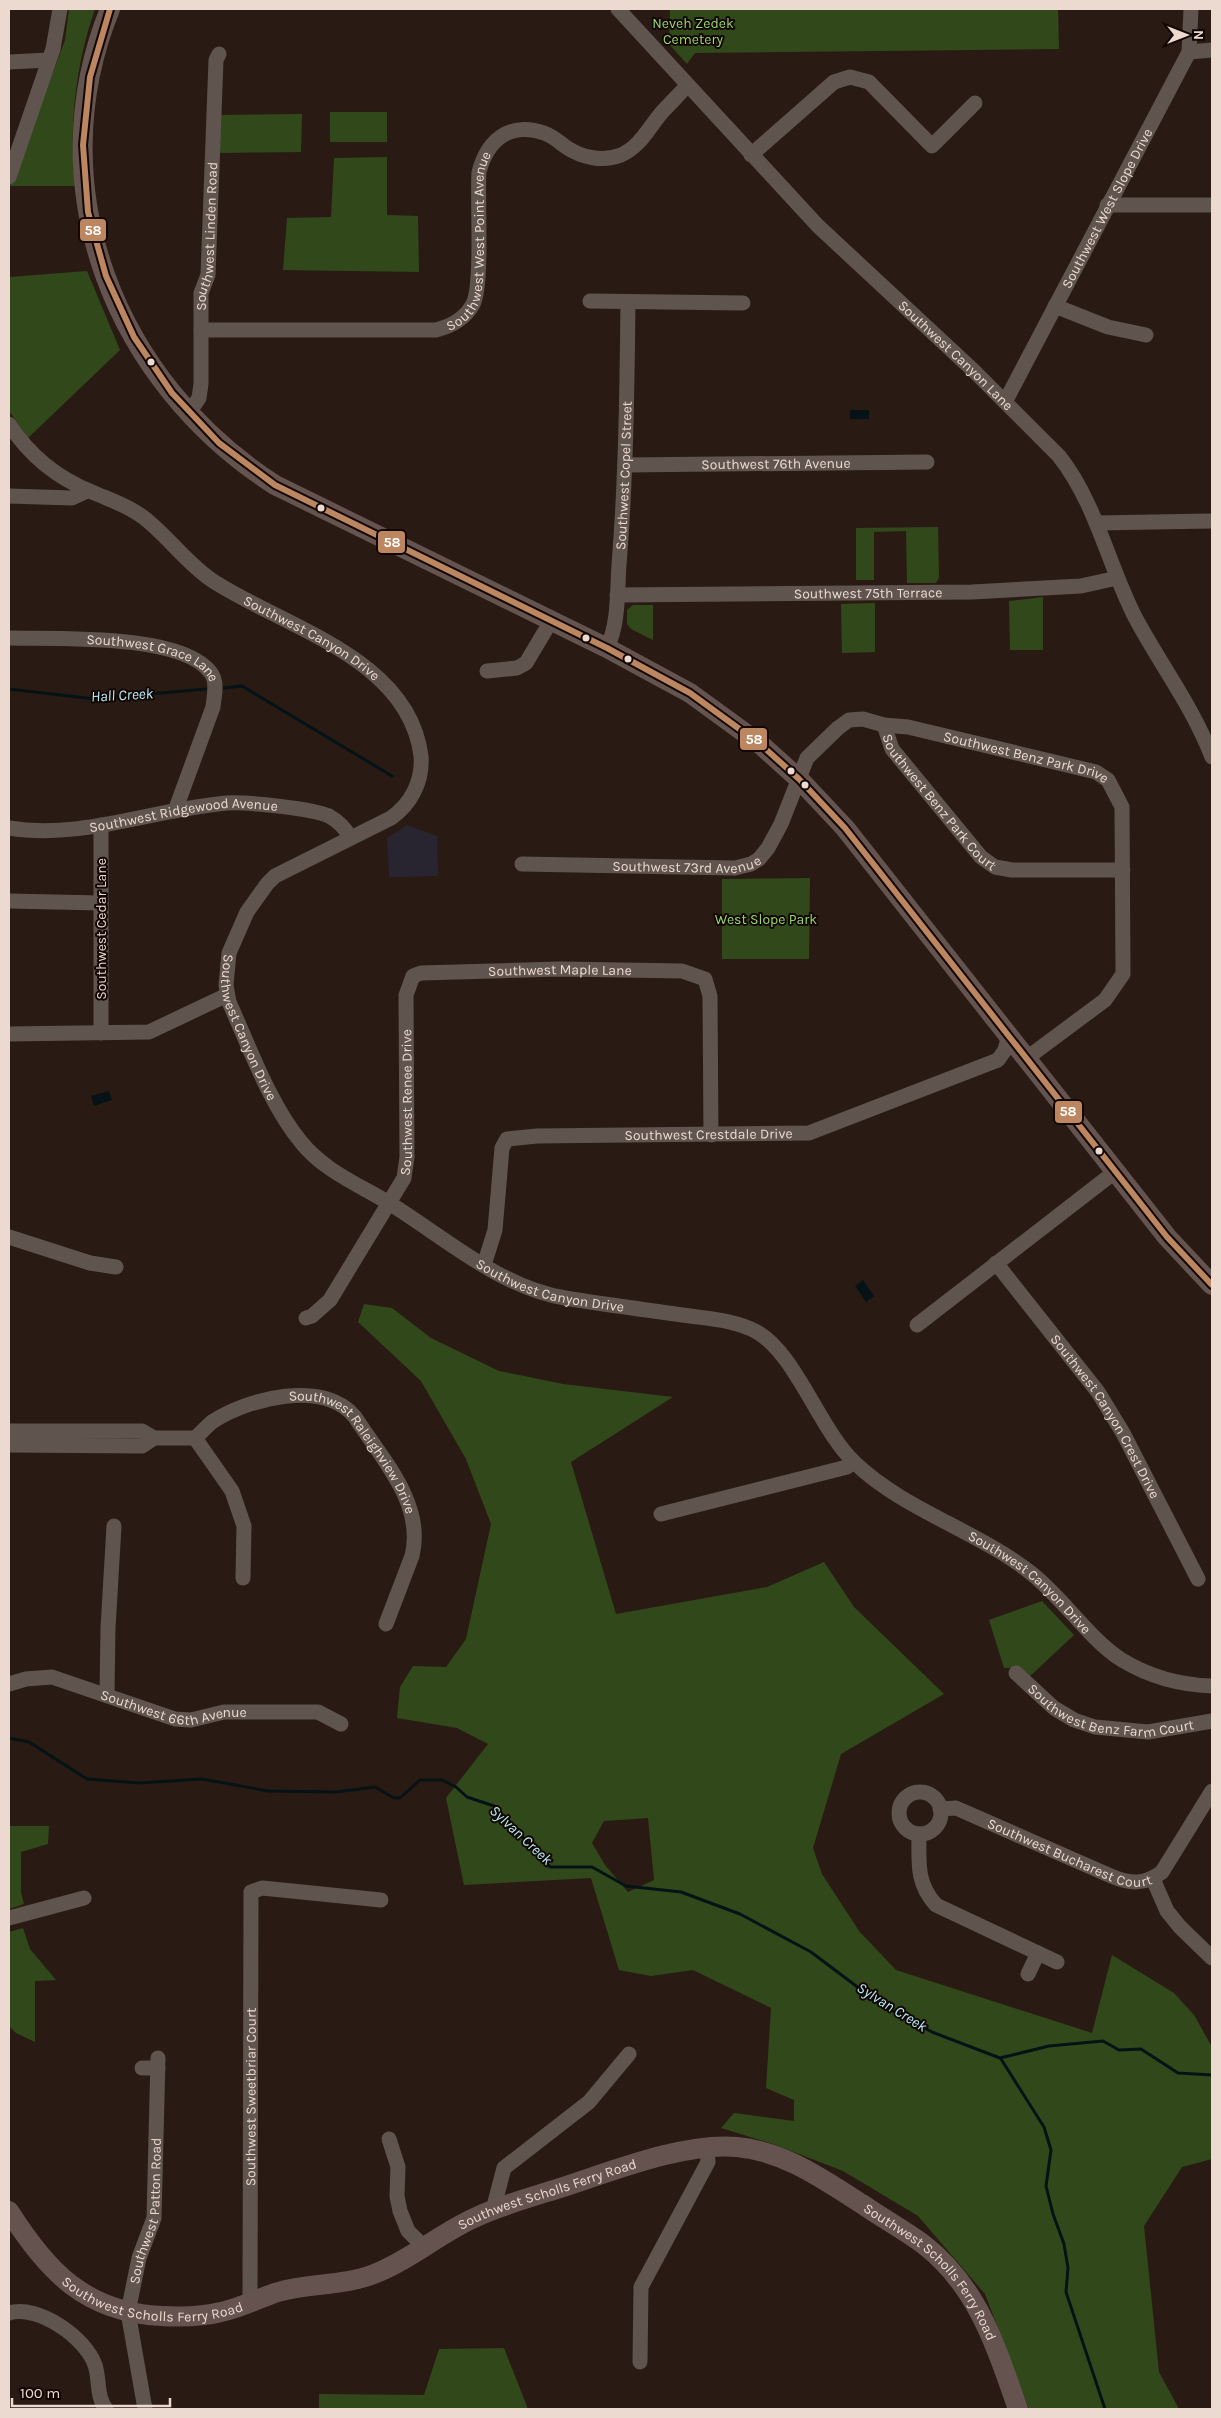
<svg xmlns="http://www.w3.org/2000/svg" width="1221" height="2418" viewBox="0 0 1221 2418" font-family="Karla,sans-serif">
  <rect width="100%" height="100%" fill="#291b13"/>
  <path fill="#282430" d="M407,825L437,836L438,876L389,877L387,838Z"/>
  <path fill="#31491a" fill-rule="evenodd" d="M69,9H95C75,66 69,126 75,186H10L65,40Z
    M670,9H1058L1059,49L695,53L687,64L669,44Z
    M330,112H387V142H330Z
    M302,114L301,152L217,153L218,115Z
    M387,157V215L418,216L419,272L283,270L287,218L331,217L334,158Z
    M87,271L120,350L28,438L9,411V277Z
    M938,527L939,578L936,583H907L906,531L874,532V580H856V528Z
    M1043,597V650H1010L1009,601Z
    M875,603V652L842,653L841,604Z
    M633,605H653V640L631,629L627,624V610Z
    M810,878L809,959H722V879Z
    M364,1304L392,1308L431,1338L499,1371L563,1384L673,1397L571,1462L616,1614L767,1587L824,1562L854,1607L944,1694L841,1754L813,1848L822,1874L859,1931L896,1970L1092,2033L1112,1955L1174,1993L1194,2015L1212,2047V2159L1182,2167L1144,2226L1159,2372L1179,2409H1029L985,2294L918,2216L843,2171L773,2144L721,2128L734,2113L794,2121V2100L766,2088L771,2008L693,1970L651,1976L619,1970L591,1878L464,1885L446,1798L488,1744L457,1728L397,1718L400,1687L413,1666L446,1667L466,1639L491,1524L466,1459L421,1381L358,1322ZM648,1818L654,1880L628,1892L605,1865L592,1843L604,1821Z
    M1042,1601L1074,1635L1028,1678L1013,1668H1004L989,1620Z
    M9,1826H49L48,1844L21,1852V1892L24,1904L9,1909Z
    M23,1928L30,1949L56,1980L35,1981V2042L16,2033L9,2026V1932Z
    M504,2348L528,2409H319V2394L424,2395L439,2349Z"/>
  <path fill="#061316" d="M850,410H869V419H850Z
    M109,1091L112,1100L94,1106L91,1096Z
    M863,1280L874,1296L866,1302L855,1286Z"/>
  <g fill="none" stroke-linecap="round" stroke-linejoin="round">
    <path stroke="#061316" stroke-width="3" d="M224,688L242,686L392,776
      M9,689L95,699L206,689
      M9,1738L29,1742L87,1779L139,1783L202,1779L268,1791L336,1792L375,1787L394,1798H400L420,1780H442L456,1787L467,1797L494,1806L550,1867H592L626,1886L681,1892L740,1914L811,1952L880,2004L932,2032L1000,2058L1049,2046L1103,2041L1119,2050L1141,2049L1178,2073L1212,2075
      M1001,2059L1044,2127L1051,2150L1046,2186L1053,2214L1064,2244L1068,2268L1066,2292L1105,2409"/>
    <g stroke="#5f554e" stroke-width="15">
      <path id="s1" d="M618,9L818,226L974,371L1059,456C1096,503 1108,564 1135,617C1160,664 1193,707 1212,757"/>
      <path d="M1189,52L1212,50"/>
      <path d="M9,62L49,60"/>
      <path d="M751,155L834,82L850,77L869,82L932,146L975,103"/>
      <path d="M9,177L53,49L60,9"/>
      <path d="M1107,205H1212"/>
      <path d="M590,301L743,303"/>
      <path d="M1055,306L1108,327L1146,335"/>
      <path id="s2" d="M201,330H436C452,326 465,319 473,304C483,285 477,199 479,172C487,141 509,121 544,133C553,136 559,142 566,147C582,158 603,162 621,155C641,146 649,127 663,111C671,103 679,94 687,86"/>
      <path id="s3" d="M1005,402L1189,52L1191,9"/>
      <path id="s4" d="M188,414L199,398L201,384V293L208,275L216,60L219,54"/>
      <path id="s5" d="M9,424C29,455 57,478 92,492C110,500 127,505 143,517C168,536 186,563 213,581C284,627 409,658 421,756C423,781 411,804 391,818L275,876L267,884L247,912L229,953L226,985L229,1002C249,1046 270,1105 301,1142C323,1170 359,1185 389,1203C444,1237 499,1287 565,1298C607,1305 648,1310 690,1316C712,1319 738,1321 757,1332C796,1354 819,1429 855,1463C904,1510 978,1531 1031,1573C1063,1598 1090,1640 1122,1660C1150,1677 1180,1685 1212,1686"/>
      <path id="s6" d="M625,465L927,462"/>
      <path d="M9,496L72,498L87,491"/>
      <path d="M1096,523L1212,521"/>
      <path id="s7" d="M617,595L972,592L1081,586L1117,578"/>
      <path id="s8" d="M9,638C55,639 183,633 211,673C218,682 214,697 213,707L175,811"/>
      <path id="s9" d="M607,648C619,623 617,592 619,565C626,477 627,389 628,302"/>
      <path d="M487,671L517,668L526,663L551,621"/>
      <path id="s10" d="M884,725L892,749L981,857L995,867L1012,870H1123"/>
      <path d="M101,825V1033"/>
      <path id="s11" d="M9,828C82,840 154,809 227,803C248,802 310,808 329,816C338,821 345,828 350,837"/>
      <path id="s12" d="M522,864L735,868L751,864L759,859L768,848L781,824L807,758L838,728L849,720L863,719L884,725L908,727L1096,772L1108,780L1122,807L1123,974L1105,1000L1027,1058"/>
      <path d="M9,901L101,903"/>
      <path d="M9,1034L149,1032L227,995"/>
      <path d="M9,1237L90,1263L116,1267"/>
      <path id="s13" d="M996,1263L1098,1392L1123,1433L1198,1579"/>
      <path id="s14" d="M484,1265L495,1230L502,1148L507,1139L537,1136L809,1133L998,1060L1005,1050L1009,1035"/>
      <path id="s15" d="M306,1318L312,1316L330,1300L404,1178L407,1157L406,995L413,976L421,973L560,969L682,971L705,979L710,996L711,1135"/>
      <path d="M917,1325L1116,1171"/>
      <path id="s16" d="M9,1431H142L154,1438H195C201,1433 206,1427 212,1422C248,1398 324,1379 355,1417C382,1459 425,1504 412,1556L386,1624"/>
      <path d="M195,1438L232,1491L244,1526L243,1578"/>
      <path d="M9,1445L142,1446L154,1438"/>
      <path d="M661,1514L847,1467L853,1461"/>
      <path id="s17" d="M1016,1673L1054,1708L1074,1720L1095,1727L1148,1732L1212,1721"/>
      <path id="s18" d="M9,1684L26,1679L52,1677L175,1719L191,1720L224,1712H318L341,1724"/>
      <path d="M107,1694L108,1628L114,1526"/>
      <circle cx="920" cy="1813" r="21"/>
      <path id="s19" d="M940,1809L956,1808L1111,1876C1130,1884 1145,1885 1162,1872L1212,1791"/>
      <path d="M919,1834C919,1863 916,1883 936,1905L1057,1962"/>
      <path d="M1153,1879L1167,1911L1180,1927L1212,1958"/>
      <path d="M9,1918L84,1898"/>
      <path d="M1028,1974L1038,1953"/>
      <path d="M142,2068H158"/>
      <path d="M389,2139L398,2167L397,2196L400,2211L408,2231L424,2247"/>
      <path d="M493,2210L504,2168L589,2102L629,2054"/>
      <path id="s20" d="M250,2302L251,1892L262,1888L381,1900"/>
      <path d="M9,2313C38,2304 86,2338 95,2365C100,2380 96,2396 106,2409"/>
      <path d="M640,2362L641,2287L708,2162L707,2148"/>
      <path id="s21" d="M145,2409L128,2312L139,2258L154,2218L158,2058"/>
    </g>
    <g stroke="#64534f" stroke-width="20">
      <path d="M110,9C37,189 116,383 275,485L607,648L690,693L760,744L799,779L845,828L1167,1237L1212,1285"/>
      <path id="s22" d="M9,2211C47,2271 85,2312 161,2316C180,2317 202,2317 221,2312C241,2308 259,2298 278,2292C309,2283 343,2286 374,2274C410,2260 439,2234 474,2218C501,2205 532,2197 560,2188C610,2172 684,2142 737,2147C784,2151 824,2180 862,2204C882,2218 904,2230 923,2244C978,2286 996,2347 1018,2409"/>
    </g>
    <defs>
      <path id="bus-1" d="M110,9L90,77L83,145L88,212L106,276L134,337L172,393L219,443L275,485L607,648L690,693L760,744L799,779L845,828L1167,1237L1212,1285"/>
    </defs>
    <use href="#bus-1" stroke="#120703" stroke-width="10"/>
    <use href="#bus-1" stroke="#bb8660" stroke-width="6"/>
  </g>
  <g fill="#ecd9d0" stroke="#120703" stroke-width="2">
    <circle cx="151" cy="362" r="4.5"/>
    <circle cx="321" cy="508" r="4.5"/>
    <circle cx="586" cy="638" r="4.5"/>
    <circle cx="628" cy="659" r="4.5"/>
    <circle cx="791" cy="771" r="4.5"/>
    <circle cx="805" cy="785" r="4.5"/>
    <circle cx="1099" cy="1151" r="4.5"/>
  </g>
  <g text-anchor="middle" stroke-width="4" stroke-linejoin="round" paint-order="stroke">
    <g font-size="14" fill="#99d76f" stroke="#120703">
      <text x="693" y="28">Neveh Zedek<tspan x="693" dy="16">Cemetery</tspan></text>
      <text x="766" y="924">West Slope Park</text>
    </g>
    <g font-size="14" fill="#ecd9d0" stroke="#120703">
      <text dy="5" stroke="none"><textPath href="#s3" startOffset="219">Southwest West Slope Drive</textPath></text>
      <text dy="5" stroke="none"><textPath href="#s4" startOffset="182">Southwest Linden Road</textPath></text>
      <text dy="5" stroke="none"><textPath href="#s2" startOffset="341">Southwest West Point Avenue</textPath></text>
      <text dy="5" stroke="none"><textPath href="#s1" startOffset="484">Southwest Canyon Lane</textPath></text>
      <text dy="5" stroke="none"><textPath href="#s6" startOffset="151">Southwest 76th Avenue</textPath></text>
      <text dy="5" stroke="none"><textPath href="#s9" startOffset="174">Southwest Copel Street</textPath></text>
      <text dy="5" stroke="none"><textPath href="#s7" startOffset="251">Southwest 75th Terrace</textPath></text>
      <text dy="5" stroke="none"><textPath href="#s5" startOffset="375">Southwest Canyon Drive</textPath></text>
      <text dy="5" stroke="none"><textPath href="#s8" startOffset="148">Southwest Grace Lane</textPath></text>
      <text dy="5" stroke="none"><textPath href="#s12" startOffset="590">Southwest Benz Park Drive</textPath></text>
      <text dy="5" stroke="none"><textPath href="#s10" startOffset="96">Southwest Benz Park Court</textPath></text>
      <text dy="5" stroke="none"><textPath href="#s11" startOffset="176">Southwest Ridgewood Avenue</textPath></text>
      <text dy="5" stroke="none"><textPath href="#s12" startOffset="165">Southwest 73rd Avenue</textPath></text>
      <text transform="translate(101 929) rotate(-90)" y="5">Southwest Cedar Lane</text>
      <text dy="5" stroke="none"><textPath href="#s15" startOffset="524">Southwest Maple Lane</textPath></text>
      <text dy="5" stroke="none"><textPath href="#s5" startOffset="915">Southwest Canyon Drive</textPath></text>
      <text dy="5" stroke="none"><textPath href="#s15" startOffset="249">Southwest Renee Drive</textPath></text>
      <text dy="5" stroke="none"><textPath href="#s14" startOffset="331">Southwest Crestdale Drive</textPath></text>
      <text dy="5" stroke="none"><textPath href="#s5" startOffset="1335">Southwest Canyon Drive</textPath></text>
      <text dy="5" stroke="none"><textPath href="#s13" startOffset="189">Southwest Canyon Crest Drive</textPath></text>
      <text dy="5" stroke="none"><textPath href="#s16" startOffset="385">Southwest Raleighview Drive</textPath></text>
      <text dy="5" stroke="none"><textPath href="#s5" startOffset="1926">Southwest Canyon Drive</textPath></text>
      <text dy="5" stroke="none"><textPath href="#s18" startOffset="171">Southwest 66th Avenue</textPath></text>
      <text dy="5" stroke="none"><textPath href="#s17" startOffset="108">Southwest Benz Farm Court</textPath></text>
      <text dy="5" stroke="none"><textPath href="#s19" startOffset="139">Southwest Bucharest Court</textPath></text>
      <text dy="5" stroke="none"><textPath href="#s20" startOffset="205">Southwest Sweetbriar Court</textPath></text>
      <text dy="5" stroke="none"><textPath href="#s22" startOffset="604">Southwest Scholls Ferry Road</textPath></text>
      <text dy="5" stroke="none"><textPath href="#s21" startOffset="202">Southwest Patton Road</textPath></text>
      <text dy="5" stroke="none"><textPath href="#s22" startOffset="1038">Southwest Scholls Ferry Road</textPath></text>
      <text dy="5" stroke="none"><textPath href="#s22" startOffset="182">Southwest Scholls Ferry Road</textPath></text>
    </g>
    <g font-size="15" font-style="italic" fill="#b6eefb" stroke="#120703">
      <text transform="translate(122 695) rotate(-3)" y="5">Hall Creek</text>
      <text transform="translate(521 1835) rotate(43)" y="5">Sylvan Creek</text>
      <text transform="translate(892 2007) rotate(32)" y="5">Sylvan Creek</text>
    </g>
  </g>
  <g stroke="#120703" stroke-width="2">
    <rect x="79" y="218" width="28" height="24" rx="5" fill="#bb8660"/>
    <rect x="377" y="530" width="29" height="24" rx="5" fill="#bb8660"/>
    <rect x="739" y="727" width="29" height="24" rx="5" fill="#bb8660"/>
    <rect x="1054" y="1100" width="29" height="24" rx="5" fill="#bb8660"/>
  </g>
  <g font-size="14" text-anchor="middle" font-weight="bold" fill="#fff">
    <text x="93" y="235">58</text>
    <text x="392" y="547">58</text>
    <text x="754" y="744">58</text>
    <text x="1068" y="1116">58</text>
  </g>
  <rect width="1221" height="2418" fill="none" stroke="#ecd9d0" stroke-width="20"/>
  <g transform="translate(1186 35) rotate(90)" stroke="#120703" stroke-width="4" paint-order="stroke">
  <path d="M0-4L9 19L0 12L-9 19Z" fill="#ecd9d0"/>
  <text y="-8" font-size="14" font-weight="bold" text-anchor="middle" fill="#ecd9d0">N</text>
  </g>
  <path d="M12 2398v8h158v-8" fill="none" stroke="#ecd9d0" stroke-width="2.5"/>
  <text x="20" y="2398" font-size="15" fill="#ecd9d0" stroke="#120703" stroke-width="4" paint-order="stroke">100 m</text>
</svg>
